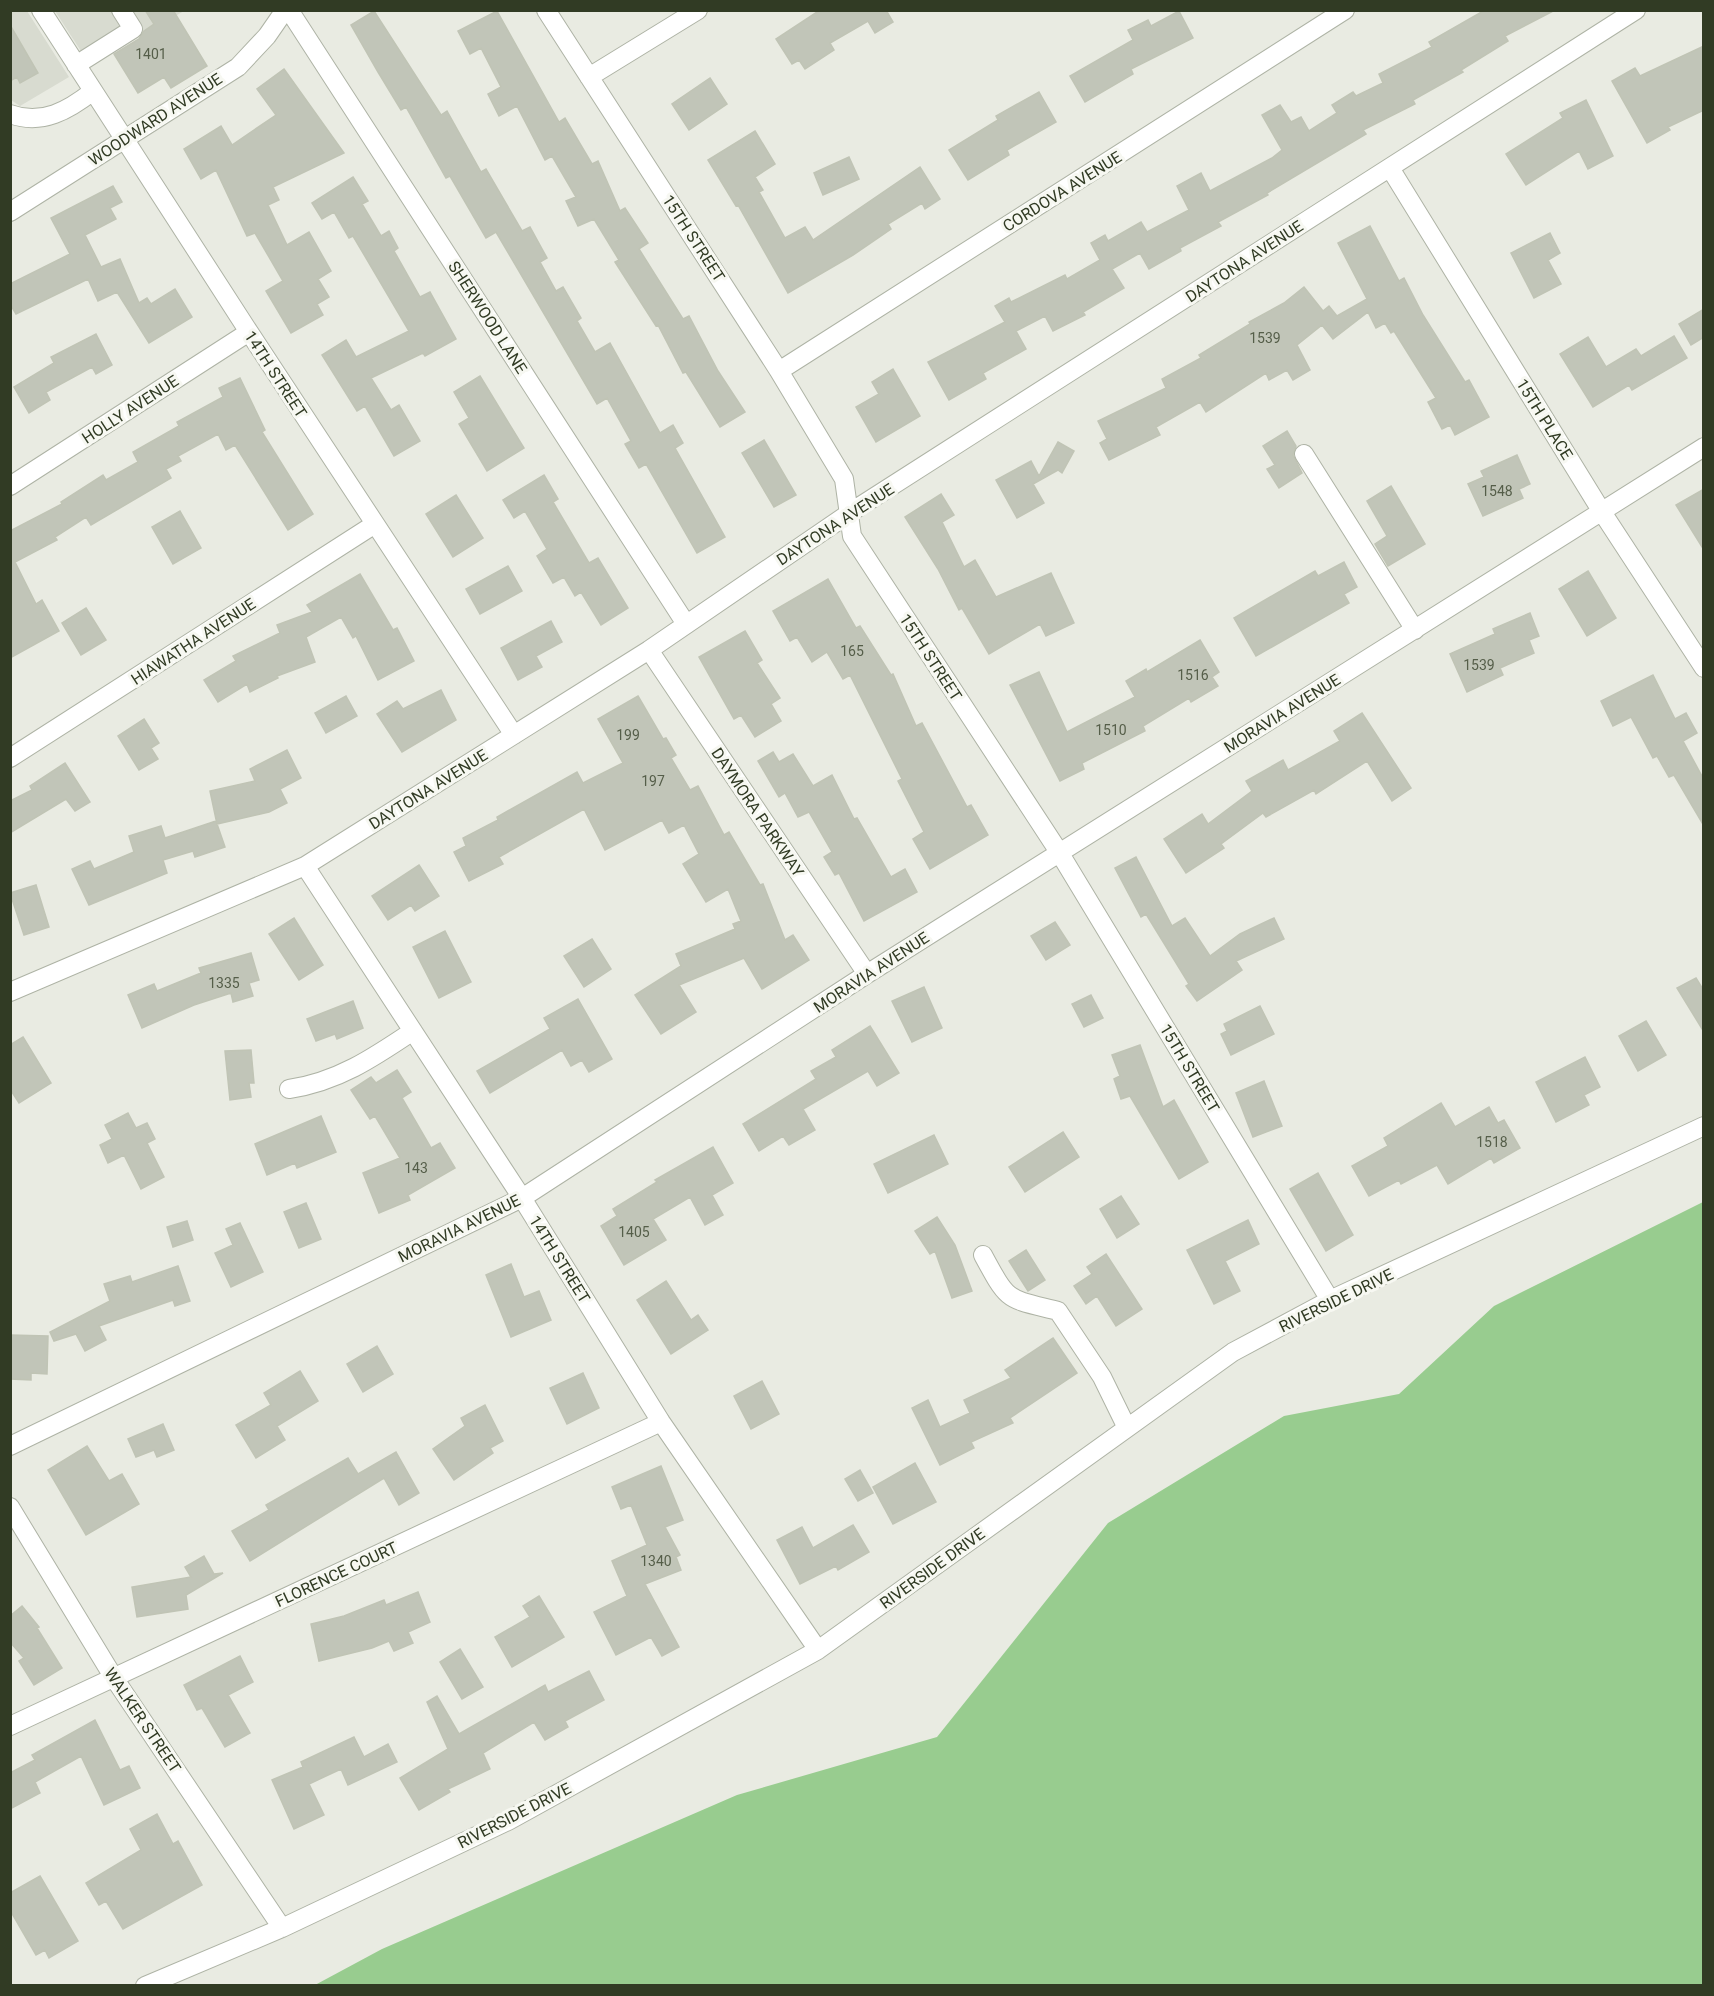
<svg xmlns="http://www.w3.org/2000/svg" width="1714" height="1996" viewBox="0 0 1714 1996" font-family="Roboto,sans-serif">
  <rect width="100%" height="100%" fill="#e9ebe2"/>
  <path fill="#d8dbd0" d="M10,11H27L69,77L20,106L11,100Z
    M55,11H184L90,65Z"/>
  <path fill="#98cc8f" d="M1703,1202V1985H315L382,1949L737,1795L937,1737L1108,1523L1284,1416L1399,1394L1494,1306Z"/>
  <path fill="#c1c5b8" stroke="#c0c4b5" stroke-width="1.5" d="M145,10H173L207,66L171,88L164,77L138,93L114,54L139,39L144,31L154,24Z
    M820,10H886L893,22L875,33L868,21L830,43L834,50L805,69L799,60L792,64L776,39Z
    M1485,10H1555L1505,36L1508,41L1461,70L1463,72L1413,100L1415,104L1363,130L1366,134L1267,193L1268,195L1218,222L1221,226L1180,248L1181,251L1149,269L1140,253L1112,269L1124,288L1083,312L1085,315L1053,331L1045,316L1016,331L1026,349L983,373L986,379L949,400L928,362L1005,322L995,306L1009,298L1011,302L1065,275L1067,279L1100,260L1091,243L1105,235L1108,241L1141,222L1147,232L1189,210L1177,186L1201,173L1210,191L1272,158L1282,150L1262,115L1280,105L1291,122L1301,117L1309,131L1337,113L1332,105L1353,92L1356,96L1383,83L1379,74L1432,47L1429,42Z
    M374,11L441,115L447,111L481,172L486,169L522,231L530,227L547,258L540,262L556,291L563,287L581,318L577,321L595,352L610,343L660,433L673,425L683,443L675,448L725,537L697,553L646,464L639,468L625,444L631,441L607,398L597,404L496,232L486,238L450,176L446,178L406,107L401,110L378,72L351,25Z
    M497,11L559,122L565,118L592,164L598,161L620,211L625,208L648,243L639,249L683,319L689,316L718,371L745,412L720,427L686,372L683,373L658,325L656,326L615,262L619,260L594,219L578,226L566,201L576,197L552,156L545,160L517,106L499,116L488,94L501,87L481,48L470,54L458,31Z
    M1179,11L1193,38L1131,69L1133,74L1085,102L1070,76L1133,40L1128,30L1148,20L1151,26Z
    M10,25L38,73L20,83L17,77L10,81Z
    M1704,46V110L1668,127L1670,130L1647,143L1612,81L1635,68L1640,76Z
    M284,69L344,153L273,187L279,200L268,205L287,245L309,232L331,271L318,279L329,297L317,304L323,315L291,333L266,291L283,281L255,233L247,236L216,170L201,179L184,149L221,126L232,145L276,115L257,89Z
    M710,78L727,104L689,130L672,104Z
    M1039,92L1056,122L1007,150L1009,155L968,180L949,150L998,120L996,116Z
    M1586,100L1613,156L1588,169L1579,151L1526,185L1506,154L1563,118L1560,113Z
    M755,131L775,164L755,177L763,190L759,192L785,238L805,227L813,240L920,167L940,199L925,209L922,203L888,224L891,229L853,255L788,293L738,205L736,206L708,160Z
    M849,157L859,179L823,195L814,173Z
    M353,177L368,201L362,204L381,236L389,231L398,248L394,251L420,297L430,292L456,339L425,356L423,353L371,378L391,410L399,405L420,441L394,456L365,406L357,411L322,355L346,340L356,357L409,331L353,236L349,238L334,212L322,219L312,203Z
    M113,186L122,202L110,208L116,219L85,235L101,267L120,259L139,303L147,298L151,304L175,289L192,317L149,343L117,292L98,301L88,279L16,314L10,304V284L70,254L51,218Z
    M1370,226L1399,281L1404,278L1423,315L1465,382L1469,380L1489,417L1455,435L1450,425L1442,429L1428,402L1436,398L1394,331L1391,333L1385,323L1376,328L1368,312L1333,339L1322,325L1297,345L1310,370L1293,380L1287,370L1269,380L1266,373L1206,412L1200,402L1156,427L1160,435L1109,460L1100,443L1107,439L1098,421L1166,388L1162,379L1201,358L1199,355L1250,324L1249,322L1284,303L1304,287L1323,311L1329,306L1337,316L1367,299L1338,243Z
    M1550,233L1560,253L1548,260L1561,284L1534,298L1511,253Z
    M1704,309V337L1691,345L1679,324Z
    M96,334L112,365L96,374L92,367L46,392L50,400L29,413L14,387L54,363L51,357Z
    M1674,336L1687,358L1632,390L1629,385L1593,407L1560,354L1588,337L1606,367L1636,349L1641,356Z
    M893,369L920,416L876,442L856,407L879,394L872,382Z
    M480,376L524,448L487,471L459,424L469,418L454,392Z
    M240,378L265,430L262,432L313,514L288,530L235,445L226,450L218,434L178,456L181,461L166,469L171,478L91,525L86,517L55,537L57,540L15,562L36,604L42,600L59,631L10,658V531L62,504L61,502L103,475L106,480L138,462L133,452L179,426L177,422L223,397L219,388Z
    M1287,431L1296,446L1293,455L1302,473L1279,488L1267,469L1275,465L1263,446Z
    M764,440L796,495L774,507L742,453Z
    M1058,442L1074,451L1062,473L1058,470L1033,484L1044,503L1017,518L996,480L1031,461L1039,476Z
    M1517,455L1530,484L1519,489L1523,498L1483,516L1468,484L1484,477L1481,471Z
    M544,475L558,499L553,502L589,563L598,558L628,608L601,625L581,592L575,596L564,577L553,583L537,556L547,549L525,511L514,518L503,500Z
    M1391,486L1425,544L1388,566L1375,544L1387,536L1367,501Z
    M1704,489V550L1676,505Z
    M941,494L954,515L942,522L964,567L975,560L996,597L1051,573L1074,623L1046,636L1040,624L989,654L962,608L959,610L938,569L905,517Z
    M456,495L483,538L453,557L426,514Z
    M180,511L201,548L173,564L152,527Z
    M1344,562L1357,587L1344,594L1349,603L1256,656L1234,618L1315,571L1318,576Z
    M508,566L522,591L480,614L466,589Z
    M1588,571L1616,618L1587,636L1559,589Z
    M360,574L393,630L397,628L414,661L378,680L356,636L353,638L341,617L306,637L315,662L277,676L278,678L250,692L247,684L218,702L204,680L236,661L233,656L280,633L277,625L312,612L307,605Z
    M828,579L856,628L860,626L891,675L893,674L916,726L922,723L967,807L971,805L988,835L930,869L913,839L924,832L898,781L902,779L850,675L843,679L827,652L812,662L797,637L790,641L773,611Z
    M86,608L106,640L81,655L62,623Z
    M1530,613L1539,636L1529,640L1534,653L1500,668L1503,675L1467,692L1450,654L1495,634L1493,629Z
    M551,621L562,642L536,656L542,667L518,680L501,648Z
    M745,631L762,660L757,663L780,698L771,704L781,721L755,737L741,715L734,719L699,657Z
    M1200,640L1219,672L1212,677L1218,686L1191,702L1189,698L1143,726L1145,731L1082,763L1084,769L1060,781L1010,685L1039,672L1067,732L1135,697L1126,681L1146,669L1147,672Z
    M1653,675L1675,719L1686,713L1697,733L1683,741L1704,780V826L1674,775L1669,777L1657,756L1653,758L1631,717L1613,726L1601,701Z
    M441,690L456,720L402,752L377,714L397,701L403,709Z
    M346,696L357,716L326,733L315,713Z
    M638,696L663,739L666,738L676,755L671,758L690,790L698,786L724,835L729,832L760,885L763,884L785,940L793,935L809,960L762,989L744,958L679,985L696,1012L661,1034L635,995L681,966L676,954L735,929L733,924L741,921L728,889L706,902L683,864L699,854L684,825L669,833L662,820L605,850L584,809L499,857L503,864L469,881L454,852L466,846L463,838L498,820L497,817L577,772L583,783L623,763L598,719Z
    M1362,713L1411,788L1392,801L1367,761L1316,794L1314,790L1266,817L1263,813L1221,844L1224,848L1186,873L1164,839L1202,814L1208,824L1252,791L1246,781L1283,760L1288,770L1340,741L1334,731Z
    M144,719L159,743L151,748L158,759L139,770L118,736Z
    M287,750L301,778L280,789L287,803L269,812L217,824L210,791L255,781L250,769Z
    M773,752L779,762L793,754L813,786L832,775L854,819L857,818L891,877L905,869L917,892L864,921L839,873L835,875L824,857L832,852L809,812L798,817L785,793L779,797L758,761Z
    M65,763L90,802L75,811L66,799L10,833V801L32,790L30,786Z
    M216,821L225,847L195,857L193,851L163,860L167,873L89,905L72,869L90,861L94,869L134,852L129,836L161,826L165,838Z
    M1136,857L1172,926L1185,918L1210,956L1240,934L1274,918L1284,939L1236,961L1242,970L1197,1001L1186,986L1189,984L1146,914L1141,917L1115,868Z
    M419,865L439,896L415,911L411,905L388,920L372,896Z
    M36,885L49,927L24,935L10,893Z
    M294,918L323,965L299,980L269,934Z
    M1055,922L1070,945L1046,960L1031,936Z
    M445,931L471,982L439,998L413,947Z
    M592,939L611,969L584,987L564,956Z
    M251,953L259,980L249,983L253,996L233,1002L231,993L194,1005L142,1028L128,995L154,984L157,991L201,973L199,968Z
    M1696,978L1704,991V1032L1677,988Z
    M924,987L942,1028L912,1042L892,1001Z
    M1091,995L1103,1018L1084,1027L1072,1004Z
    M578,999L612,1059L589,1072L582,1060L571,1066L562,1050L490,1093L477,1071L550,1029L544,1018Z
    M353,1001L363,1028L337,1039L335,1034L316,1041L307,1019Z
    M1260,1006L1274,1034L1231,1055L1221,1034L1227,1031L1224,1024Z
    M1646,1021L1666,1055L1638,1071L1619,1036Z
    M870,1026L899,1073L877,1086L868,1071L803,1109L815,1130L789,1145L783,1136L759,1151L743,1124L816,1079L811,1071L836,1057L832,1050Z
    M23,1037L51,1083L19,1103L10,1089V1045Z
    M1140,1045L1163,1107L1174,1100L1208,1162L1179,1179L1130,1096L1121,1099L1114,1079L1120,1076L1112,1055Z
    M251,1050L254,1083H249L251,1097L230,1100L225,1051Z
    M1585,1057L1600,1087L1584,1095L1589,1105L1556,1122L1536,1082Z
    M397,1070L411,1092L402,1098L431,1148L440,1143L455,1168L408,1195L410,1200L379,1213L363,1173L400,1158L375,1116L370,1119L351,1090L371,1077L376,1083Z
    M1264,1081L1282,1126L1253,1137L1236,1093Z
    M1441,1103L1455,1127L1489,1107L1498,1123L1504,1120L1520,1148L1494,1163L1491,1158L1448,1184L1437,1165L1401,1184L1399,1180L1369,1196L1352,1166L1388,1146L1384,1138Z
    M128,1113L136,1128L147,1123L155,1139L147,1143L164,1177L141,1189L124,1155L108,1163L100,1145L112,1139L105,1125Z
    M321,1116L336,1152L297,1168L295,1163L267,1175L255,1144Z
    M1063,1132L1079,1157L1025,1192L1009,1167Z
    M934,1135L948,1164L888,1193L874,1164Z
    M713,1147L733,1183L712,1195L723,1215L705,1225L690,1197L653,1219L666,1240L624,1265L601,1226L617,1216L613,1209L657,1182L655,1180Z
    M1318,1173L1353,1235L1326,1251L1290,1189Z
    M1121,1196L1139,1224L1117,1238L1100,1209Z
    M306,1203L321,1239L299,1248L284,1212Z
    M937,1217L955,1245L972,1291L952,1298L935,1251L930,1254L915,1231Z
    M1248,1220L1259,1244L1225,1261L1240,1291L1214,1304L1187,1250Z
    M187,1221L193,1240L173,1247L167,1227Z
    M240,1223L263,1272L231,1287L215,1253L233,1245L226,1229Z
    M1026,1250L1045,1280L1028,1291L1009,1261Z
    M1106,1254L1142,1309L1116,1326L1097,1296L1086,1304L1074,1286L1092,1274L1087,1267Z
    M511,1264L524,1297L539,1291L551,1320L511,1337L486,1275Z
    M178,1266L190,1301L175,1306L173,1300L99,1326L106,1340L85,1351L76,1334L54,1341L50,1332L110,1301L104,1284L130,1276L132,1282Z
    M666,1281L691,1320L698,1315L708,1330L671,1354L637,1300Z
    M10,1335L48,1336L47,1374L31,1373V1380L10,1379Z
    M1053,1338L1077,1373L1010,1418L1013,1423L971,1442L974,1448L940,1465L912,1408L928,1400L940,1427L970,1413L964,1400L1011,1378L1005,1370Z
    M377,1346L393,1374L363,1392L347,1364Z
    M300,1371L318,1401L277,1426L285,1440L256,1458L236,1425L271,1405L264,1393Z
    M583,1373L599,1408L567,1424L550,1388Z
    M762,1381L779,1414L751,1429L734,1396Z
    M485,1405L503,1441L490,1448L493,1453L454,1480L433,1449L465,1426L461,1418Z
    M163,1424L174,1450L157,1457L154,1450L136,1457L128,1439Z
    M87,1446L109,1481L122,1474L139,1504L86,1535L48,1470Z
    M396,1452L419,1493L399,1505L384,1478L250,1561L232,1531L269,1510L266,1505L348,1458L358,1474Z
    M915,1463L936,1502L893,1524L873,1487Z
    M661,1466L683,1520L665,1527L680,1555L676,1557L681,1570L645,1584L679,1647L662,1656L651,1637L616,1655L594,1612L627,1596L612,1561L647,1545L631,1505L621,1509L612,1487Z
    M860,1470L873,1493L858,1501L845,1479Z
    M853,1525L869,1552L838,1570L836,1566L800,1584L777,1540L802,1527L813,1548Z
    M204,1556L214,1574L223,1573L186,1595L188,1609L137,1617L132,1587L191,1577L185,1567Z
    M418,1592L430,1622L408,1632L413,1643L394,1651L389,1641L372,1648L319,1661L311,1624L344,1616L384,1600L386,1605Z
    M539,1596L564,1637L512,1667L495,1637L530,1617L523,1606Z
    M22,1606L39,1627L37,1628L62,1668L34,1685L19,1661L24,1658L10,1642V1616Z
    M460,1649L483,1687L462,1699L440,1662Z
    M240,1656L253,1682L228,1695L250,1733L225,1747L202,1708L197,1710L184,1685Z
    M589,1671L604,1700L565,1721L568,1727L545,1740L534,1722L483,1753L490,1769L448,1789L450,1792L419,1810L400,1778L448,1749L427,1702L437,1696L459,1734L545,1685L548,1692Z
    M95,1720L120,1770L129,1766L140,1788L104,1805L81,1756L35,1782L40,1793L10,1809V1773L35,1760L32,1755Z
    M354,1737L364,1757L388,1744L397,1762L348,1785L341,1769L309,1784L324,1815L294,1829L272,1780L303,1767L301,1762Z
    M157,1814L173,1844L178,1841L202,1885L123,1929L106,1901L99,1905L86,1883L141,1850L130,1829Z
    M40,1876L78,1941L49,1958L45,1950L36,1955L10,1910V1893Z"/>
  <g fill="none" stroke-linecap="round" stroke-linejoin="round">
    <defs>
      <path id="minor" d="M41,10L249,332L514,735
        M289,10L686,624
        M546,10L779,371L844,479L852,536L1059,852L1330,1300
        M76,65L133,29L121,10
        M589,77L698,10
        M10,114C42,126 69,110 93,91
        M1390,168L1602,512L1704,668
        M10,212L238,67L267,36L285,10
        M779,371L1345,10
        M1304,454L1415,630
        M10,486L249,332
        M649,650L867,974
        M10,758L375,524
        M305,866L522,1198L661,1422L818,1650
        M10,992L305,866L649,650L851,512L1636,10
        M289,1089C337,1082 373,1058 413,1031
        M983,1255C1009,1303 1006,1298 1058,1311L1102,1377L1127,1428
        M10,1446L522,1198L867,974L1704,447
        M10,1507L114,1678L282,1928
        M10,1726L661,1422
        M145,1986L282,1928L508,1821L818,1650L1233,1352L1330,1300L1704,1126"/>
    </defs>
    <use href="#minor" stroke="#aeb3a5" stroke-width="20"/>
    <use href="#minor" stroke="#fff" stroke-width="18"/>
  </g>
  <g text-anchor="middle" stroke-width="6" stroke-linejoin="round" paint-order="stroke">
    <g font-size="14" fill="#555e49">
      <text x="151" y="59">1401</text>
      <text x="1265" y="343">1539</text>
      <text x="1497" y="496">1548</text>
      <text x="852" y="656">165</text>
      <text x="1479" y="670">1539</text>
      <text x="1193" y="680">1516</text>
      <text x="1111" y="735">1510</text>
      <text x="628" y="740">199</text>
      <text x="653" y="786">197</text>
      <text x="224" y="988">1335</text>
      <text x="1492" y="1147">1518</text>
      <text x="416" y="1173">143</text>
      <text x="634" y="1237">1405</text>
      <text x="656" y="1566">1340</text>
    </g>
    <g font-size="16" fill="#313b24" stroke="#f7f8f2">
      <text transform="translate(155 119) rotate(-33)" y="6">WOODWARD AVENUE</text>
      <text transform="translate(1062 191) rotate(-32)" y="6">CORDOVA AVENUE</text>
      <text transform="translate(694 238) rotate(57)" y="6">15TH STREET</text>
      <text transform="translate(1244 261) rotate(-33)" y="6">DAYTONA AVENUE</text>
      <text transform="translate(488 317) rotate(57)" y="6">SHERWOOD LANE</text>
      <text transform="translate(276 374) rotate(57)" y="6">14TH STREET</text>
      <text transform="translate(130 409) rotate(-33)" y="6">HOLLY AVENUE</text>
      <text transform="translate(1545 419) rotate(58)" y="6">15TH PLACE</text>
      <text transform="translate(835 524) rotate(-33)" y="6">DAYTONA AVENUE</text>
      <text transform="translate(193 641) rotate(-33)" y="6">HIAWATHA AVENUE</text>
      <text transform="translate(931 657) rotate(57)" y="6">15TH STREET</text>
      <text transform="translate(1282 713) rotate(-32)" y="6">MORAVIA AVENUE</text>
      <text transform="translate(428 789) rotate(-32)" y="6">DAYTONA AVENUE</text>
      <text transform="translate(758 812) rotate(56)" y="6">DAYMORA PARKWAY</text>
      <text transform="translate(871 972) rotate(-33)" y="6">MORAVIA AVENUE</text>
      <text transform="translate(1190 1068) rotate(59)" y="6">15TH STREET</text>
      <text transform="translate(459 1228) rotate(-26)" y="6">MORAVIA AVENUE</text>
      <text transform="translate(560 1259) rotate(58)" y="6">14TH STREET</text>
      <text transform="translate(1336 1300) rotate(-26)" y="6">RIVERSIDE DRIVE</text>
      <text transform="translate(932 1568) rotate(-36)" y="6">RIVERSIDE DRIVE</text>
      <text transform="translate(336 1574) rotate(-25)" y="6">FLORENCE COURT</text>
      <text transform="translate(143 1720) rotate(56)" y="6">WALKER STREET</text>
      <text transform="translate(514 1815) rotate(-27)" y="6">RIVERSIDE DRIVE</text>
    </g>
  </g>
  <rect width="1714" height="1996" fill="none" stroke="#313b24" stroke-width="24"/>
</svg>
